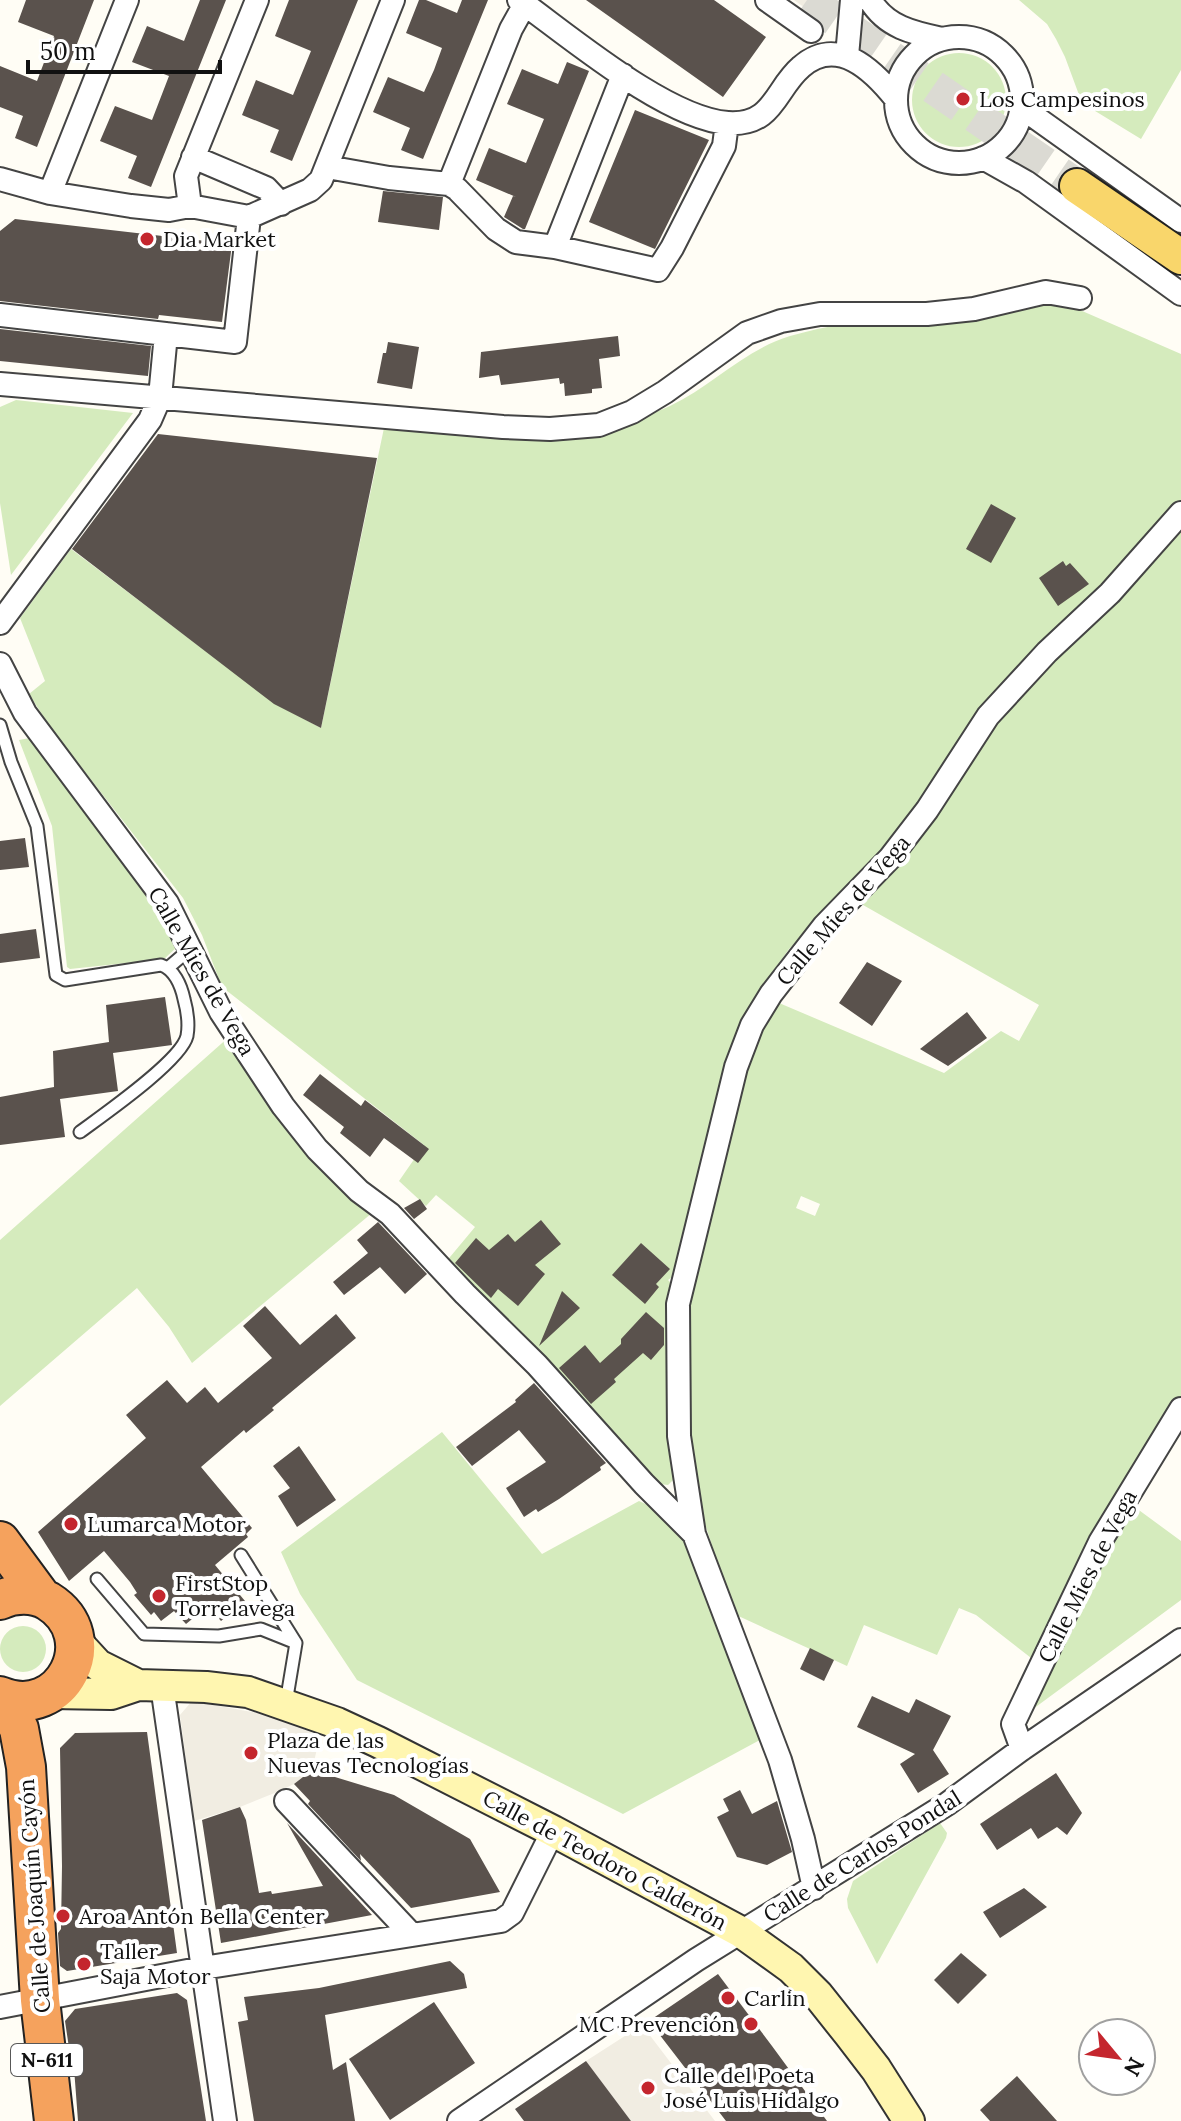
<svg xmlns="http://www.w3.org/2000/svg" width="1181" height="2121" viewBox="0 0 1181 2121" font-family="Lora,serif">
  <rect width="100%" height="100%" fill="#fffdf5"/>
  <path fill="#d5ebbd" fill-rule="evenodd" d="M1019,0H1181V70L1141,139L1082,103L1065,57L1056,39L1047,24Z
    M912 100a47 47 0 1 1 94 0a47 47 0 1 1-94 0Z
    M1042,304L1073,307L1181,354V505L1104,588L1100,585L1054,636L1033,649L949,753L910,817L872,869L789,949L758,993L739,1027L724,1068L675,1275L668,1280L675,1287L677,1476L668,1485L660,1484L644,1470L599,1417L445,1263L475,1227L436,1195L426,1206L399,1181L424,1145L222,987L202,935L183,898L50,727L29,694L45,681L20,618L71,549L274,703L321,728L384,428C428,432 472,438 517,439C561,441 630,424 670,406C712,386 744,350 790,336C870,313 960,312 1042,304Z
    M16,400L133,413L11,575L0,503V407Z
    M1181,518V1401L1035,1661L976,1615L959,1608L937,1655L864,1625L847,1666L734,1614L700,1508L687,1446V1320L693,1270L750,1039L772,1000L944,1073L1001,1031L1019,1041L1039,1005L856,901L991,725ZM801,1196L820,1204L815,1216L796,1208Z
    M35,737L154,904L177,947L164,959L70,969L67,967L52,826L19,740Z
    M230,1036L372,1213L192,1363L169,1327L137,1288L0,1406V1240Z
    M442,1432L542,1554L639,1501L663,1512L685,1537L767,1736L623,1814L357,1680L300,1594L281,1552Z
    M1132,1505L1181,1541V1600L1033,1709L1030,1707L1031,1699Z
    M0 1649a23 23 0 1 1 46 0a23 23 0 1 1-46 0Z
    M940,1823L947,1833L946,1838L877,1964L848,1908L847,1899L853,1881Z"/>
  <path fill="#f1ede2" d="M794,0H837L823,21Z
    M192,1701L273,1716L320,1736L312,1770L294,1784L277,1792L240,1807L194,1821L180,1715Z
    M642,2025L715,2121H631L586,2061Z"/>
  <path fill="#5a524d" d="M26,0H94L37,147L15,138L23,116L0,107V66L37,81L54,36L18,22Z
    M200,0H226L151,187L128,178L137,156L100,141L115,106L152,120L169,76L132,62L147,26L184,41Z
    M289,0H358L292,161L270,152L279,130L242,115L256,80L293,95L311,51L275,36Z
    M419,0H426L457,13L462,0H488L423,159L401,150L410,128L373,112L388,77L424,92L434,70L442,48L406,33Z
    M586,0H714L766,37L723,97Z
    M567,62L589,71L525,229H523L504,217L513,196L516,197L476,180L489,148L526,163L544,119L507,104L522,69L558,84Z
    M635,110L709,140L655,249L589,222Z
    M383,191L443,197L439,230L378,222Z
    M15,219L232,244L222,322L159,315L158,319L0,301V231Z
    M0,329L151,346L148,376L0,361Z
    M618,336L620,356L599,359L602,388L592,389V393L565,396L564,383L560,384L559,378L501,385L499,375L479,378L481,352Z
    M388,342L419,347L412,389L377,383L383,353H386Z
    M158,434L377,458L321,728L274,704L72,549Z
    M991,504L1016,518L991,563L966,549Z
    M1063,561L1066,566L1070,563L1089,584L1058,606L1039,578Z
    M25,838L29,867L0,870V841Z
    M36,929L40,958L0,963V934Z
    M867,962L902,981L872,1026L839,1003Z
    M165,997L172,1045L113,1053L118,1091L60,1099L65,1137L0,1145V1097L54,1087L53,1051L109,1042L106,1005Z
    M967,1012L987,1038L948,1066L920,1049Z
    M320,1074L361,1106L365,1100L429,1149L418,1163L384,1138L370,1157L340,1133L344,1127L303,1095Z
    M420,1199L427,1209L414,1219L404,1208Z
    M541,1220L561,1244L535,1265L545,1274L518,1306L498,1289L491,1298L455,1263L476,1238L489,1250L508,1234L515,1242Z
    M378,1222L427,1274L405,1294L380,1267L344,1295L333,1282L368,1253L357,1240Z
    M641,1243L670,1269L656,1284L659,1287L645,1304L612,1275Z
    M562,1291L580,1308L539,1346Z
    M265,1306L300,1345L336,1314L356,1338L272,1408L274,1410L246,1433L244,1430L201,1467L252,1528L246,1534L248,1537L215,1565L245,1601L221,1621L208,1606L186,1624L174,1611L161,1621L154,1612L151,1615L134,1595L137,1593L130,1582L104,1551L69,1581L38,1532L146,1438L126,1415L167,1380L187,1403L205,1387L218,1403L272,1358L243,1326Z
    M646,1312L664,1328V1345L651,1360L643,1353L614,1379L616,1382L591,1404L559,1368L585,1345L600,1363L621,1344V1339Z
    M534,1383L606,1463L600,1467L601,1470L559,1499L538,1512L536,1509L524,1517L506,1488L546,1462L519,1430L472,1466L456,1447L516,1402L515,1400Z
    M299,1446L336,1500L297,1527L278,1496L290,1488L273,1466Z
    M810,1648L834,1660L824,1681L800,1669Z
    M872,1696L909,1713L916,1699L951,1716L933,1750L949,1774L918,1793L900,1764L915,1754L857,1727Z
    M147,1732L177,1953L67,1971L60,1966L58,1933L61,1929L62,1866L60,1748L75,1733Z
    M312,1770L394,1795L470,1839L500,1892L411,1908L360,1854L361,1861L308,1804L310,1801L294,1784Z
    M1056,1773L1082,1813L1067,1835L1057,1827L1038,1839L1031,1828L997,1850L980,1824Z
    M740,1790L752,1814L777,1801L792,1852L767,1865L737,1857L717,1817L729,1811L723,1799Z
    M240,1807L246,1820L259,1893L271,1891L272,1894L323,1886L287,1823L372,1915L221,1943L202,1820Z
    M1024,1888L1047,1907L1000,1938L983,1912Z
    M961,1953L987,1975L958,2004L934,1980Z
    M450,1961L464,1974L467,1988L325,2015L333,2070L346,2062L355,2121H254L238,2022L248,2020L244,1997L319,1988Z
    M718,1974L772,2046L827,2121H726L649,2021Z
    M177,1993L187,2000L206,2121H78L74,2068H72L65,2021L75,2009Z
    M434,2002L475,2063L390,2120L349,2059Z
    M586,2061L631,2121H524L515,2109Z
    M1017,2076L1057,2121H990L980,2110Z"/>
  <g fill="none" stroke-linecap="round" stroke-linejoin="round">
    <path stroke="#dbdad3" stroke-width="34" stroke-dasharray="34 17" stroke-linecap="butt" d="M807,0L1077,186"/>
    <defs>
      <path id="lane" d="M0,725L11,762L37,826L56,975L65,980L161,965C174,969 181,985 184,999C187,1010 189,1025 187,1036C181,1061 103,1115 80,1132
        M169,967L190,949
        M241,1555L296,1643L286,1703
        M97,1579L144,1634L219,1636L261,1629L296,1643"/>
      <path id="street" d="M519,0C569,36 667,119 728,123C774,126 775,89 801,67C837,35 873,70 896,99
        M767,0L811,31
        M870,0C886,27 913,33 942,39
        M896 100a63 63 0 1 1 126 0a63 63 0 1 1-126 0Z
        M847,56L852,0
        M1021,107L1181,221
        M193,157L266,188L281,204
        M983,158L1026,182L1181,294
        M327,167L389,178L449,184L457,189L496,229L516,242L555,247L658,270L672,248L724,146L727,123
        M0,179L50,193L131,206L169,210L190,206L249,217L310,190L321,180L393,0
        M449,184L511,29L525,4
        M50,193L127,0
        M190,206L186,176L257,0
        M555,247L623,75
        M0,315L235,342L249,217
        M0,384L503,427L550,429L599,425L632,412L665,392L747,333L781,321L820,314H927L974,309L1046,292L1080,298
        M0,623L150,420L160,397L166,334
        M0,664L25,713L167,903L221,1012L283,1106L317,1149L359,1191L390,1214L465,1294L537,1365L644,1484L694,1534
        M162,1686L225,2121
        M1022,1749L1013,1724L1100,1542L1181,1409
        M286,1801L412,1935
        M814,1888L803,1839L780,1760L694,1534L679,1436L678,1304L736,1067L752,1025L771,994L824,926L890,858L927,810L988,716L1047,652L1110,593L1181,513
        M0,2007L203,1968L501,1921L512,1913L553,1831
        M459,2121L696,1960L947,1804L1022,1749L1181,1640"/>
      <path id="secondary" d="M75,1640L98,1665L138,1685
        M51,1693L111,1694L138,1685L206,1687L248,1692L337,1723L378,1742L553,1831L741,1932L791,1968L818,1995L849,2034L876,2069L909,2121"/>
      <path id="primary" d="M1077,186L1181,257"/>
      <path id="highway" d="M0,1541L42,1598
        M0,1600C15,1593 34,1593 48,1601C106,1637 62,1722 0,1696
        M3,1698L19,1729L26,1767L40,2000L54,2121"/>
    </defs>
    <use href="#lane" stroke="#444" stroke-width="15"/>
    <use href="#street" stroke="#444" stroke-width="26"/>
    <use href="#secondary" stroke="#333" stroke-width="34"/>
    <use href="#primary" stroke="#222" stroke-width="38"/>
    <use href="#highway" stroke="#222" stroke-width="42"/>
    <use href="#lane" stroke="#fff" stroke-width="11"/>
    <use href="#street" stroke="#fff" stroke-width="22"/>
    <use href="#secondary" stroke="#fff6b0" stroke-width="30"/>
    <use href="#primary" stroke="#f9d66b" stroke-width="34"/>
    <use href="#highway" stroke="#f5a25d" stroke-width="38"/>
  </g>
  <g fill="#c4262e" stroke="#fff" stroke-width="3">
    <circle cx="963" cy="99" r="8"/>
    <circle cx="147" cy="239" r="8"/>
    <circle cx="71" cy="1524" r="8"/>
    <circle cx="159" cy="1596" r="8"/>
    <circle cx="251" cy="1753" r="8"/>
    <circle cx="63" cy="1916" r="8"/>
    <circle cx="84" cy="1964" r="8"/>
    <circle cx="728" cy="1998" r="8"/>
    <circle cx="751" cy="2024" r="8"/>
    <circle cx="648" cy="2088" r="8"/>
  </g>
  <g text-anchor="middle" stroke-width="8" stroke-linejoin="round" paint-order="stroke">
    <rect fill="#fff" stroke="#585858" stroke-width="2" x="11" y="2044" width="72" height="32" rx="6"/>
    <g font-size="20" font-weight="bold" fill="#111">
      <text x="47" y="2067">N-611</text>
    </g>
    <g font-size="22" fill="#111" stroke="#fff" text-anchor="start">
      <text x="979" y="107">Los Campesinos</text>
      <text x="163" y="247">Dia Market</text>
      <text x="87" y="1532">Lumarca Motor</text>
      <text x="175" y="1591">FirstStop<tspan x="175" dy="25">Torrelavega</tspan></text>
      <text x="267" y="1748">Plaza de las<tspan x="267" dy="25">Nuevas Tecnologías</tspan></text>
      <text x="79" y="1924">Aroa Antón Bella Center</text>
      <text x="100" y="1959">Taller<tspan x="100" dy="25">Saja Motor</tspan></text>
      <text x="744" y="2006">Carlin</text>
      <text x="735" y="2032" text-anchor="end">MC Prevención</text>
      <text x="664" y="2083">Calle del Poeta<tspan x="664" dy="25">José Luis Hidalgo</tspan></text>
    </g>
    <g font-size="22" fill="#111" stroke="#fff">
      <text transform="translate(843 910) rotate(-49)" y="8">Calle Mies de Vega</text>
      <text transform="translate(202 971) rotate(60)" y="8">Calle Mies de Vega</text>
      <text transform="translate(1087 1576) rotate(-63)" y="8">Calle Mies de Vega</text>
      <text transform="translate(862 1856) rotate(-32)" y="8">Calle de Carlos Pondal</text>
      <text transform="translate(605 1860) rotate(28)" y="8">Calle de Teodoro Calderón</text>
      <text transform="translate(34 1896) rotate(-94)" y="8">Calle de Joaquín Cayón</text>
    </g>
  </g>
  <g transform="translate(1117 2057) rotate(119)"><circle r="38" fill="#ffffff" stroke="#a0a0a0" stroke-width="2"/>
  <path d="M0-6L14 30L0 20L-14 30Z" fill="#c4262e"/>
  <text y="-12" font-size="22" font-weight="bold" text-anchor="middle" fill="#111111">N</text>
  </g>
  <path d="M28 60v12h192v-12" fill="none" stroke="#111111" stroke-width="4"/>
  <text x="40" y="60" font-size="24" fill="#111111" stroke="#ffffff" stroke-width="6" paint-order="stroke">50 m</text>
</svg>
